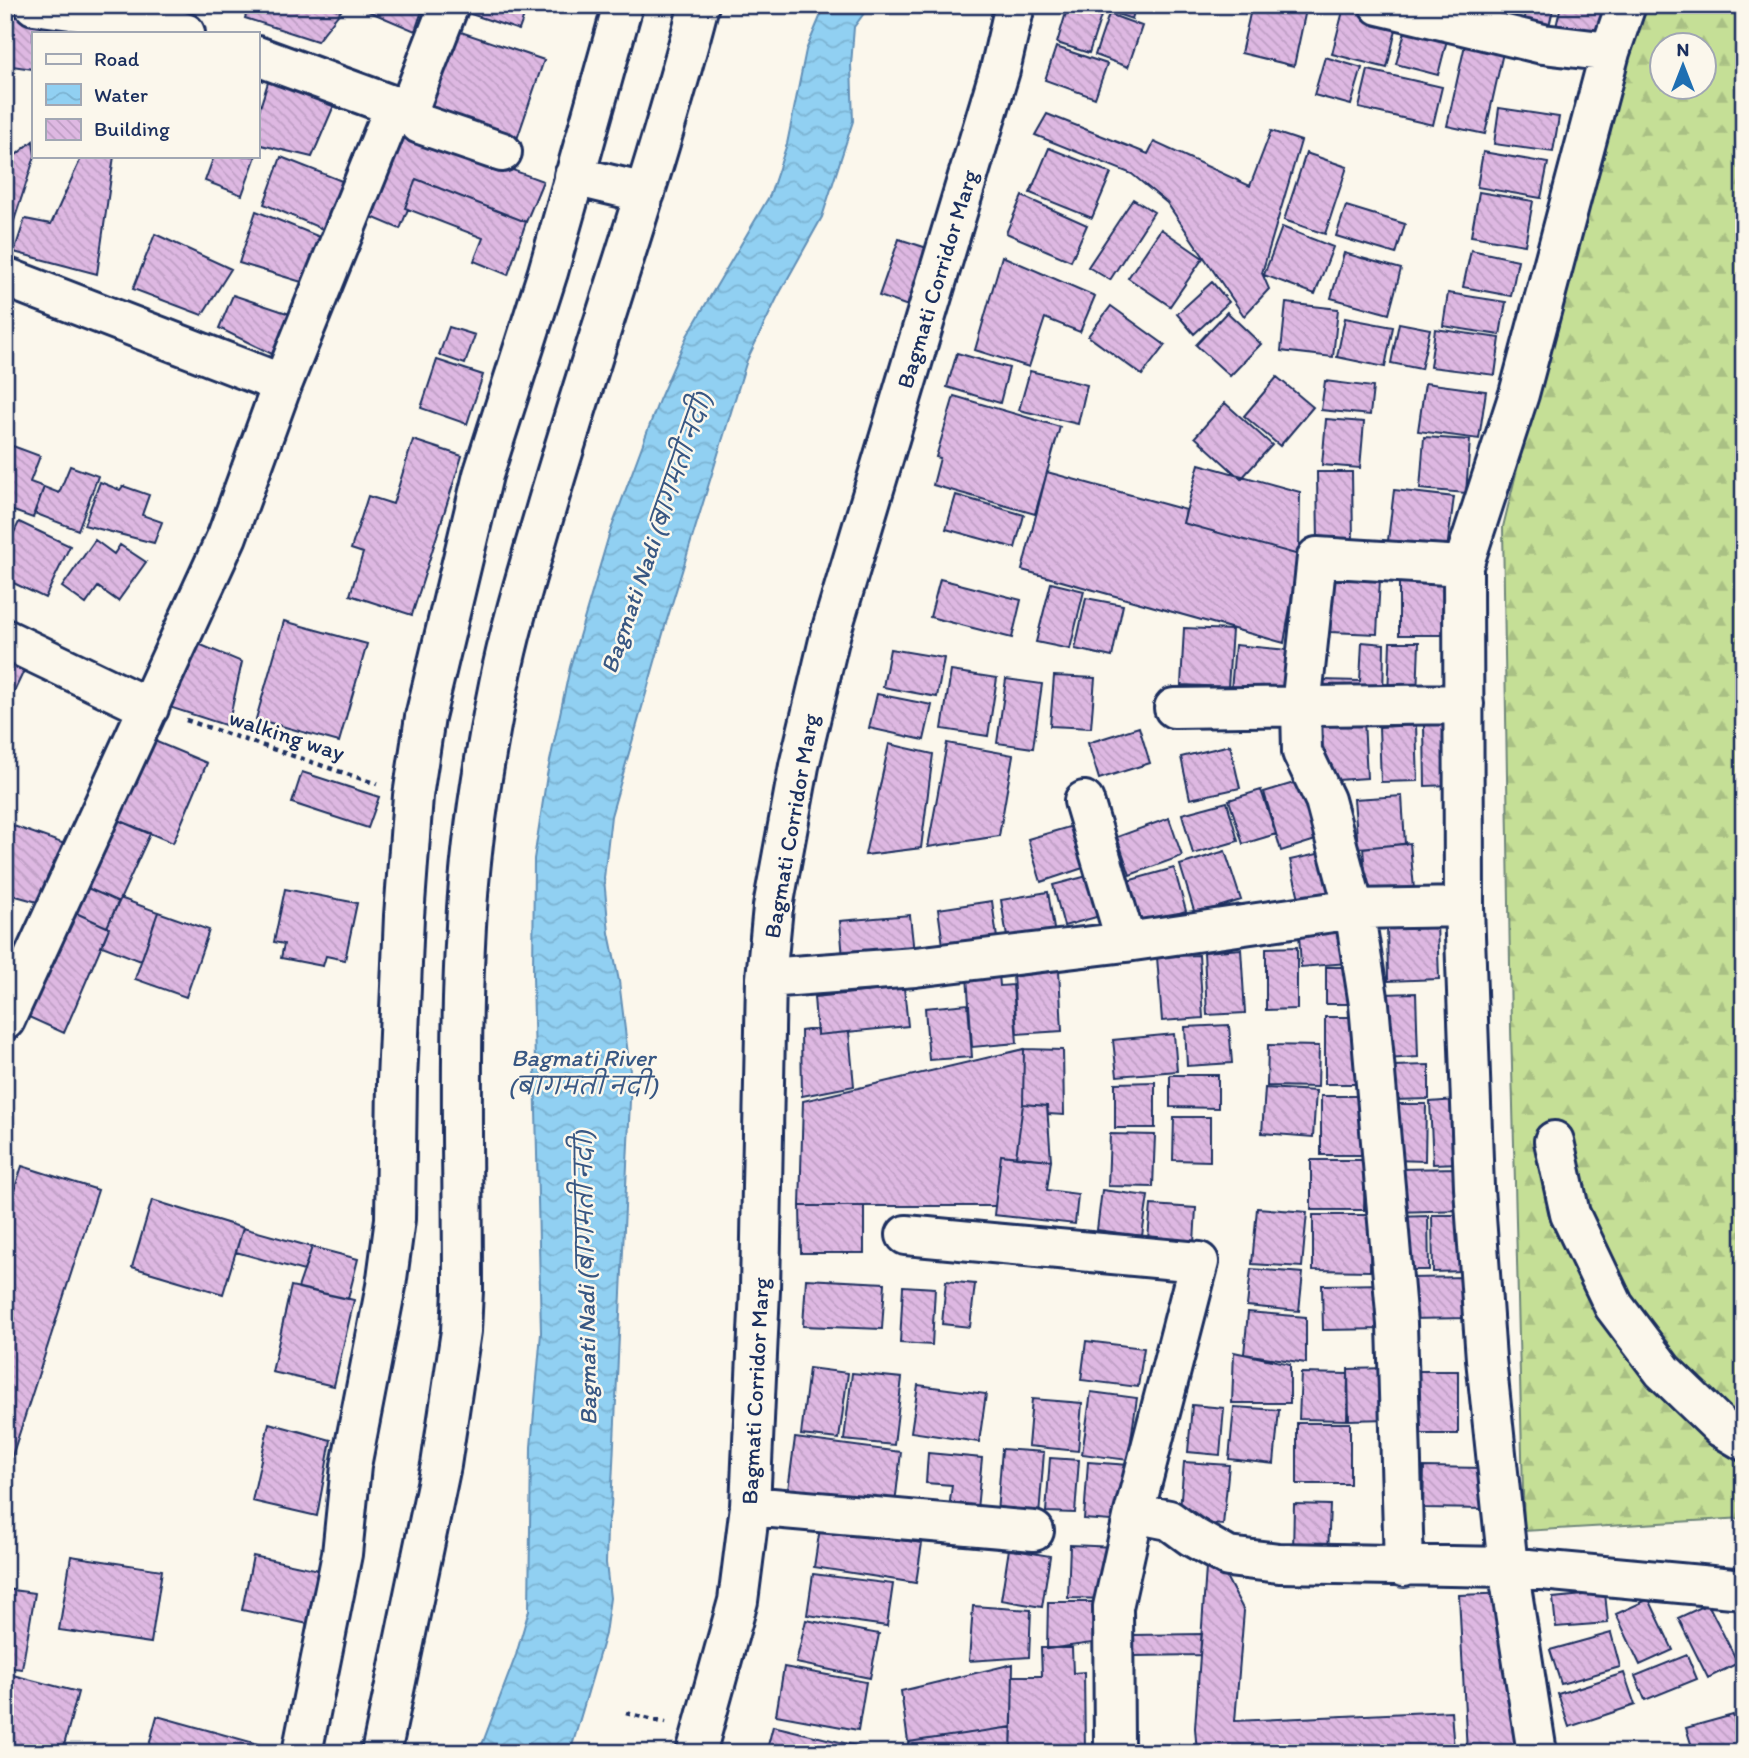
<svg xmlns="http://www.w3.org/2000/svg" width="1749" height="1758" viewBox="0 0 1749 1758" font-family="Itim,'Playpen Sans Deva',sans-serif">
  <defs>
    <pattern id="forest-firs" width="22" height="20" patternUnits="userSpaceOnUse" patternTransform="scale(1.75)"><rect width="22" height="20" fill="#c5df96"/><path d="M5 1l3.5 6h-7zM16 11l3.5 6h-7z" fill="#a9c084"/></pattern>
    <pattern id="water-waves" width="16" height="10" patternUnits="userSpaceOnUse" patternTransform="scale(1.75)"><rect width="16" height="10" fill="#91d0f2"/><path d="M0 5q4-4 8 0t8 0" fill="none" stroke="#7cb3d2"/></pattern>
    <pattern id="building-back-hatch" width="6" height="6" patternUnits="userSpaceOnUse" patternTransform="scale(1.75)"><rect width="6" height="6" fill="#deb8e2"/><path d="M-1 5l2 2M0 0l6 6M5-1l2 2" fill="none" stroke="#be9ec4"/></pattern>
  </defs>
  <rect width="100%" height="100%" fill="#fbf7ec"/>
  <filter id="ink" filterUnits="userSpaceOnUse"><feTurbulence type="fractalNoise" baseFrequency=".0143" numOctaves="2"/><feDisplacementMap in="SourceGraphic" scale="14" xChannelSelector="R" yChannelSelector="G"/><feConvolveMatrix kernelMatrix="1 2 1 2 8 2 1 2 1" color-interpolation-filters="sRGB"/></filter>
  <g filter="url(#ink)">
    <path fill="url(#forest-firs)" stroke="#70877a" stroke-width="2" fill-rule="evenodd" d="M1639,5H1744V1518L1524,1531L1511,1028L1503,527L1597,141ZM1662,46H1704V88H1662Z"/>
    <path fill="url(#water-waves)" stroke="#6290b7" stroke-width="2" d="M825,5H870L854,27L851,65L853,121L822,217L778,296L747,360L666,623L611,816L604,878L609,933L619,981L631,1079L611,1507L607,1529L606,1563L610,1598L605,1634L570,1753H477L483,1742L516,1655L529,1610L531,1447L541,1333L533,975L534,859L547,775L570,667L609,535L659,400L687,336L770,195L787,144L806,50Z"/>
    <path fill="url(#building-back-hatch)" stroke="#1b2f5e" stroke-width="2" d="M249,5H324L341,11L317,41L245,18Z
      M354,5H424L415,31Z
      M474,5H528L519,30L471,14Z
      M1090,5H1136L1132,19Z
      M1252,5H1307L1294,66L1241,53Z
      M1471,5H1514L1509,22L1470,13Z
      M1528,5H1554L1547,35L1522,29Z
      M1561,5H1609L1599,50L1553,40Z
      M1068,6L1101,16L1089,53L1057,43Z
      M1344,7L1398,21L1387,68L1332,54Z
      M1109,14L1142,26L1128,67L1095,55Z
      M5,15L41,21L39,33H33V69L5,65Z
      M1408,21L1449,32L1438,75L1396,64Z
      M449,28L544,60L515,145L420,113Z
      M1466,40L1504,48L1485,134L1447,126Z
      M1056,47L1107,64L1095,98L1045,80Z
      M1325,57L1362,68L1351,105L1314,95Z
      M1368,70L1442,87L1433,125L1359,108Z
      M271,73L338,96L312,157L257,144V117Z
      M1499,108L1559,117L1553,152L1494,144Z
      M1047,114L1148,154L1154,142L1250,186L1271,131L1301,141L1262,273L1269,289L1244,316L1167,203L1132,174L1035,135Z
      M396,128L543,181L526,222L416,179L405,208L408,209L400,229L362,213Z
      M33,141L35,156L10,233L5,232V164Z
      M1049,148L1111,173L1092,218L1030,193Z
      M1483,152L1548,163L1541,198L1477,187Z
      M1306,153L1347,167L1325,234L1284,220Z
      M82,156H114L97,274L14,252L25,219L51,224Z
      M214,156H256L242,195L205,181Z
      M281,157L347,183L327,231L264,204Z
      M416,179L526,222L508,275L474,261L483,238L405,208Z
      M1479,192L1533,201L1525,245L1471,236Z
      M1022,196L1087,225L1071,261L1006,233Z
      M1133,199L1154,212L1110,280L1088,267Z
      M1346,206L1405,224L1396,254L1336,236Z
      M256,211L325,239L305,283L239,263Z
      M1282,227L1333,247L1315,294L1264,275Z
      M1161,229L1203,258L1170,306L1128,278Z
      M155,234L231,269L202,315L133,289Z
      M899,239L927,248L908,306L879,296Z
      M1471,250L1518,260L1511,296L1463,287Z
      M1344,253L1401,269L1389,314L1331,298Z
      M1002,256L1095,296L1080,332L1045,318L1029,367L975,350Z
      M1212,282L1229,302L1194,334L1177,314Z
      M1448,293L1506,302L1500,335L1443,326Z
      M233,295L296,316L274,355L219,328Z
      M1286,303L1338,309L1333,357L1281,351Z
      M1111,306L1165,345L1142,375L1088,336Z
      M1227,312L1261,344L1230,376L1196,345Z
      M1345,318L1393,327L1385,367L1337,357Z
      M1399,323L1430,329L1421,369L1391,363Z
      M449,327L475,335L465,364L439,355Z
      M1435,329L1500,338L1495,375L1430,367Z
      M957,353L1009,368L1000,403L947,387Z
      M437,360L483,375L467,424L421,408Z
      M1030,371L1087,385L1078,424L1019,410Z
      M1277,377L1313,407L1280,446L1244,416Z
      M1325,381L1373,387L1370,415L1321,410Z
      M1425,383L1486,391L1479,439L1418,431Z
      M954,396L1060,427L1035,514L933,485L940,458L936,457Z
      M1225,403L1272,445L1241,479L1195,437Z
      M1326,419L1364,422L1360,468L1322,465Z
      M1424,437L1470,440L1466,493L1420,489Z
      M413,440L462,456L412,615L350,595L363,553L351,549L368,496L393,504Z
      M10,445L40,456L30,482L44,487L33,518L5,508V459Z
      M1199,464L1300,492L1299,555L1183,523Z
      M70,466L98,476L78,530L34,513L44,487L59,493Z
      M1047,472L1186,510L1183,523L1299,555L1284,643L1022,570Z
      M1317,472H1352L1353,543H1318Z
      M100,482L120,490L123,486L149,495L142,515L162,522L154,543L84,525Z
      M1394,490L1454,497L1446,557L1387,549Z
      M956,495L1024,515L1015,548L946,529Z
      M19,522L70,546L45,598L5,579V551Z
      M95,540L114,554L120,545L146,562L118,601L98,587L86,604L62,587Z
      M1399,573H1445V635H1399Z
      M1333,577L1380,579L1377,634L1330,632Z
      M940,579L1021,600L1012,638L930,617Z
      M1051,583L1084,591L1070,649L1036,642Z
      M1086,598L1123,605L1112,657L1075,649Z
      M284,621L367,644L339,742L256,719Z
      M1184,628L1232,630L1228,687L1181,685Z
      M189,640L242,662L228,726L160,704Z
      M1362,642L1384,644L1383,703L1323,701V680L1360,681Z
      M1390,642H1419L1417,697H1388Z
      M1235,645L1287,650L1282,695L1231,690Z
      M5,649L29,660L5,711Z
      M890,649L944,658L937,697L883,687Z
      M951,671L997,678L988,736L942,729Z
      M1054,676L1095,678L1091,728L1050,726Z
      M1006,679L1042,684L1033,748L997,743Z
      M877,694L932,705L924,740L869,728Z
      M1364,720L1367,778L1322,781L1318,723Z
      M1416,725L1418,781L1381,782L1379,727Z
      M1424,725H1451V785L1425,786Z
      M1139,727L1150,763L1099,779L1088,743Z
      M152,740L207,763L173,843L114,818Z
      M947,743L1013,755L999,836L928,847Z
      M889,744L933,754L921,848L865,855Z
      M1230,745L1240,788L1190,799L1181,757Z
      M302,772L379,797L368,828L292,803Z
      M1307,779L1325,837L1281,851L1264,792Z
      M1261,790L1276,834L1243,844L1229,800Z
      M1402,796L1405,844L1358,848L1354,799Z
      M1227,802L1238,841L1193,854L1182,814Z
      M111,817L150,834L119,902L76,883Z
      M1169,818L1182,856L1130,875L1117,837Z
      M5,823L65,844L41,903L5,893Z
      M1076,825L1089,866L1041,882L1028,839Z
      M1410,843L1414,889L1367,894L1363,848Z
      M1336,850L1347,896L1301,907L1290,860Z
      M1225,851L1241,900L1195,914L1180,865Z
      M1174,868L1186,911L1136,926L1124,882Z
      M1095,874L1107,914L1064,926L1053,885Z
      M76,883L119,902L107,927L65,908Z
      M285,889L357,903L345,960L326,956L323,966L281,958L284,944L274,942Z
      M1048,892L1055,935L1008,943L1001,900Z
      M120,898L158,912L141,961L102,946L109,928L107,927Z
      M992,901L997,938L943,945L938,909Z
      M65,908L109,928L64,1033L20,1013Z
      M158,912L209,930L186,997L135,979Z
      M910,915L914,953L843,959L840,921Z
      M1437,923L1439,979L1388,981L1387,924Z
      M1345,930L1347,963L1301,967L1299,933Z
      M1297,947V1009L1266,1010V948Z
      M1241,949L1245,1013L1207,1015L1204,952Z
      M1199,955L1203,1018L1162,1021L1157,957Z
      M1012,961L1039,971L1059,970L1062,1031L1017,1034Z
      M1326,967H1351V1004H1326Z
      M999,974L1000,986L1013,985L1017,1043L972,1047L967,976Z
      M904,988L908,1026L817,1035L814,997Z
      M1416,993L1418,1057L1386,1059L1383,994Z
      M968,1004L972,1057L929,1060L925,1008Z
      M1325,1017H1360L1359,1084H1325Z
      M1229,1025L1232,1063L1187,1066L1185,1027Z
      M817,1029V1035L849,1032L854,1086L802,1096L801,1031Z
      M1174,1034L1177,1071L1117,1076L1113,1040Z
      M1268,1045L1319,1046L1318,1087L1267,1086Z
      M1024,1049L1023,1104L1016,1157L1001,1155L995,1206H800L803,1101Z
      M1024,1049L1063,1050L1064,1115L1048,1114L1047,1106L1023,1104Z
      M1429,1065V1099L1393,1100L1392,1066Z
      M1170,1075H1218V1108L1170,1107Z
      M1155,1082V1128H1115V1083Z
      M1265,1088L1316,1091L1313,1137L1262,1133Z
      M1321,1096H1365L1364,1155H1321Z
      M1456,1100L1459,1163L1433,1164L1430,1102Z
      M1023,1104L1047,1106L1051,1160L1016,1157Z
      M1394,1104H1426L1425,1161L1393,1160Z
      M1174,1117H1210V1161L1173,1160Z
      M1110,1134L1155,1135L1153,1187L1108,1186Z
      M1001,1155L1051,1160L1047,1190L1078,1194L1075,1224L994,1215Z
      M1311,1160H1365L1364,1210H1311Z
      M22,1166L98,1190L5,1478V1218Z
      M1461,1168L1462,1210L1397,1212L1396,1169Z
      M1102,1190L1148,1196L1142,1236L1097,1230Z
      M152,1200L243,1228L223,1294L132,1267Z
      M1151,1205L1196,1208L1194,1243L1148,1239Z
      M800,1206H864V1253H801Z
      M1257,1208L1307,1212L1302,1267L1252,1264Z
      M1313,1215H1371L1370,1271L1313,1270Z
      M1432,1215H1462L1464,1271L1433,1272Z
      M1428,1216L1429,1270H1397L1396,1217Z
      M243,1228L312,1247L304,1271L236,1252Z
      M312,1247L358,1259L348,1299L298,1288Z
      M1251,1269L1303,1273L1299,1311L1247,1306Z
      M1468,1277L1469,1318L1409,1319L1408,1278Z
      M806,1279L885,1283L882,1329L803,1326Z
      M946,1281L975,1284L970,1327L942,1324Z
      M1387,1284L1388,1329L1323,1330L1322,1285Z
      M291,1286L354,1300L334,1386L272,1372Z
      M903,1286L935,1288L932,1345L900,1343Z
      M1248,1312L1306,1317V1363L1244,1354Z
      M1086,1341L1144,1348L1138,1387L1081,1380Z
      M1234,1352L1290,1364V1403H1232Z
      M809,1368L848,1373L839,1439L801,1435Z
      M1388,1368L1389,1419L1349,1420L1348,1369Z
      M1416,1371H1458V1434H1416Z
      M852,1373L902,1378L894,1445L844,1440Z
      M1301,1373L1348,1374L1347,1420L1299,1419Z
      M918,1385L986,1394L979,1442L911,1432Z
      M1091,1392L1137,1398L1128,1460L1082,1454Z
      M1032,1399L1082,1403L1078,1451L1028,1446Z
      M1192,1405L1224,1408L1220,1455L1188,1452Z
      M1234,1407L1279,1410L1274,1464L1229,1459Z
      M269,1423L331,1440L317,1516L252,1501Z
      M1297,1423H1350V1484H1297Z
      M795,1438L901,1452L895,1504L788,1490Z
      M1002,1449L1044,1452L1039,1516L997,1513Z
      M928,1453L982,1458L976,1520L948,1517L952,1485L926,1483Z
      M1050,1458L1079,1460L1075,1513L1046,1512Z
      M1088,1462L1129,1465L1125,1522L1084,1519Z
      M1184,1462L1229,1465L1223,1525L1179,1521Z
      M1424,1467L1487,1468L1486,1509L1423,1508Z
      M1294,1504L1330,1505L1328,1554L1293,1553Z
      M820,1528L922,1543L916,1583L814,1567Z
      M1070,1545L1115,1547L1113,1599L1068,1598Z
      M1009,1549L1050,1556L1042,1607L1001,1600Z
      M71,1556L162,1570L151,1643L59,1630Z
      M253,1556L324,1571L313,1625L242,1610Z
      M1221,1567L1244,1611L1235,1721L1451,1711L1454,1751L1197,1753L1195,1728L1206,1568Z
      M813,1574L893,1584L887,1626L807,1615Z
      M5,1589L35,1593L22,1669L5,1667Z
      M1512,1593L1519,1753H1467L1459,1595Z
      M1605,1593L1608,1623L1556,1627L1553,1598Z
      M1649,1599L1673,1650L1640,1665L1616,1614Z
      M1048,1602H1107L1108,1641L1047,1649Z
      M1708,1604L1738,1663L1708,1678L1678,1618Z
      M973,1606L1031,1610L1029,1657L969,1661Z
      M806,1620L879,1634L870,1678L796,1663Z
      M1611,1633L1620,1667L1561,1684L1550,1650Z
      M1202,1634L1200,1655L1134,1656L1133,1635Z
      M1041,1648H1072L1073,1673L1084,1672L1085,1753H1011L1013,1676H1042Z
      M1687,1655L1697,1679L1645,1700L1635,1676Z
      M1013,1664L1012,1727L908,1742L901,1691Z
      M784,1667L866,1682L858,1730L776,1715Z
      M5,1673L78,1692L62,1753H28L5,1748Z
      M1624,1673L1635,1705L1569,1727L1558,1694Z
      M1733,1715L1744,1753H1694L1686,1728Z
      M157,1716L276,1749L275,1753H147Z
      M773,1726L865,1748L864,1753H766Z
      M1012,1727L1011,1753H908V1742Z"/>
    <g fill="none" stroke-linecap="round" stroke-linejoin="round">
      <defs>
        <path id="minor" d="M34,5L152,21L185,33
          M449,5L408,111L420,124L502,152
          M1379,5L1543,44L1610,52
          M257,56L408,111
          M574,176L645,193
          M5,277L267,378
          M5,639L149,708
          M1174,708L1464,704
          M1084,801L1126,942
          M766,978L915,967L1126,942L1354,909L1464,907
          M5,1020L227,536L282,385L395,105
          M1554,1141L1570,1214L1614,1306L1663,1371L1722,1428L1744,1441
          M906,1235L1199,1262L1134,1513L1113,1607L1114,1744
          M750,1506L1034,1531
          M1134,1513L1169,1520L1191,1536L1228,1557L1279,1563L1508,1567L1744,1589
          M1404,1567L1397,1324L1369,1004L1354,909L1325,800L1302,752L1301,707L1317,557L1463,566
          M302,1753L342,1554L351,1466L386,1286L395,1219L397,1081L404,916L413,796L425,717L483,475L548,272L623,5
          M381,1753L441,1465L461,1331L463,1290C463,1169 459,1047 466,926C470,845 483,763 499,684C511,624 530,564 547,505C596,338 655,174 699,5
          M696,1753L738,1601L750,1506L760,1290L766,978L773,907L799,766L831,632L1000,70L1015,5
          M1537,1753L1508,1567L1486,1359L1474,1188L1464,907L1463,566L1519,394L1610,52L1626,5"/>
      </defs>
      <use href="#minor" stroke="#1b2f5e" stroke-width="44"/>
      <path stroke="#1b2f5e" stroke-width="4.5" stroke-dasharray="5 5" stroke-linecap="butt" d="M186,720L377,784
        M626,1713L666,1723"/>
      <use href="#minor" stroke="#fbf7ec" stroke-width="38"/>
    </g>
  </g>
  <g text-anchor="middle" stroke-width="5" stroke-linejoin="round" paint-order="stroke">
    <g font-size="23" fill="#1b2f5e" stroke="#fbf7ec">
      <text transform="translate(937 279) rotate(-73)" y="8">Bagmati Corridor Marg</text>
      <text transform="translate(287 735) rotate(18)" y="8">walking way</text>
      <text transform="translate(791 826) rotate(-80)" y="8">Bagmati Corridor Marg</text>
      <text transform="translate(755 1391) rotate(-87)" y="8">Bagmati Corridor Marg</text>
    </g>
    <g font-size="24" font-style="italic" fill="#385783" stroke="#fbf7ec">
      <text transform="translate(656 533) rotate(-71)" y="8">Bagmati Nadi (बागमती नदी)</text>
      <text x="583" y="1066">Bagmati River<tspan x="583" dy="28">(बागमती नदी)</tspan></text>
      <text transform="translate(586 1278) rotate(-91)" y="8">Bagmati Nadi (बागमती नदी)</text>
    </g>
  </g>
  <rect width="1749" height="1758" fill="none" stroke="#fbf7ec" stroke-width="28"/>
  <rect x="14" y="14" width="1721" height="1730" fill="none" stroke="#1b2f5e" stroke-width="2.5" filter="url(#ink)"/>
  <rect x="32" y="32" width="228" height="126" fill="#fbf7ec" stroke="#a1a7b3" stroke-width="2"/>
  <rect x="46" y="54" width="35" height="10" fill="#fbf7ec" stroke="#a1a7b3" stroke-width="2"/>
  <text x="94" y="66" font-size="21" fill="#1b2f5e">Road</text>
  <rect x="46" y="84" width="35" height="21" fill="url(#water-waves)" stroke="#a1a7b3" stroke-width="2"/>
  <text x="94" y="102" font-size="21" fill="#1b2f5e">Water</text>
  <rect x="46" y="119" width="35" height="21" fill="url(#building-back-hatch)" stroke="#a1a7b3" stroke-width="2"/>
  <text x="94" y="136" font-size="21" fill="#1b2f5e">Building</text>
  <g transform="translate(1683 66)"><circle r="33" fill="#fbf7ec" stroke="#a1a7b3" stroke-width="2"/>
  <path d="M0-5L12 26L0 18L-12 26Z" fill="#1f6fb2"/>
  <text y="-10" font-size="19" font-weight="bold" text-anchor="middle" fill="#1b2f5e">N</text>
  </g>
</svg>
